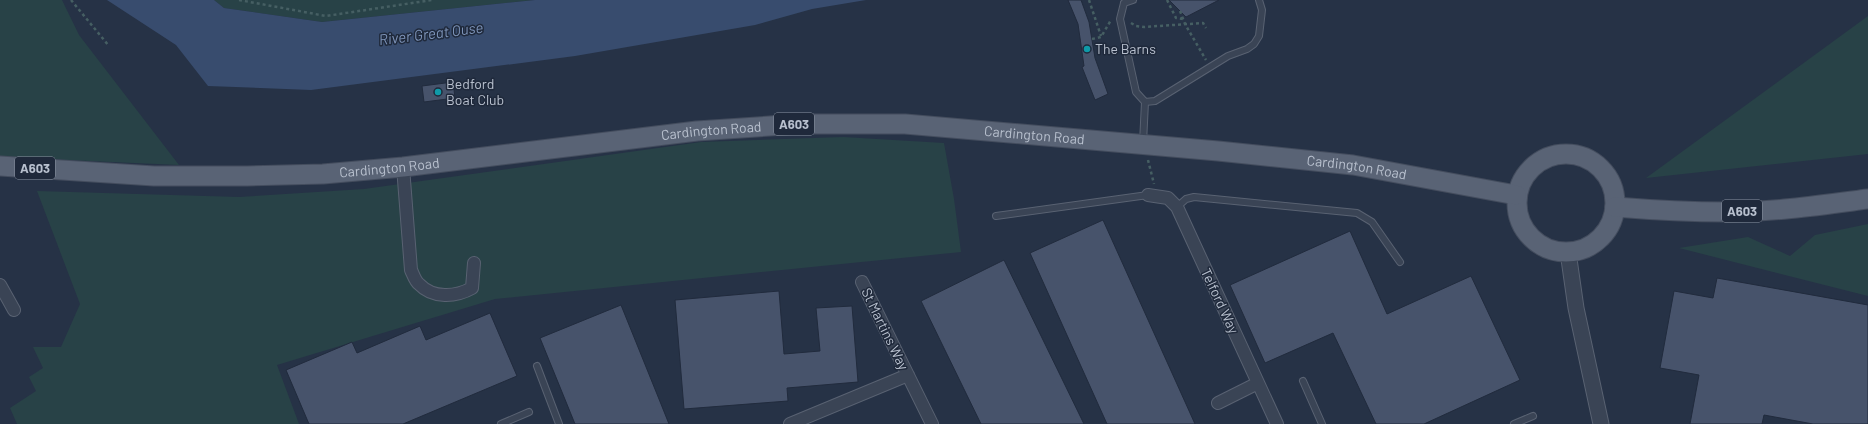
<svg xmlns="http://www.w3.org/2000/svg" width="1868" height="424" viewBox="0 0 1868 424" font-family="Barlow,sans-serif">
  <rect width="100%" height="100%" fill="#263246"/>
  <path fill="#284247" d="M0,0H62L79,35L179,165L0,157Z
    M214,0H535L322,22L224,8Z
    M1868,16V154L1646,178Z
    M843,137L944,143L954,199L961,252L495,299L277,365L299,424H17L10,408L36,391L29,377L43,368L33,347H61L80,304L37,191L239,197L364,189L701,142Z
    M1868,224V296L1679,248L1748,237L1790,256L1815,235Z"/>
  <path fill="#384c6e" d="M107,0H214L224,8L322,22L535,0H866L812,9L755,25L575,56L311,90L208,86L176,45Z"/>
  <path fill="#47536b" stroke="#212b3d" d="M1068,0H1081L1089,22L1095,58L1108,94L1095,100L1082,67L1084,66L1078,24Z
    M1169,0H1219L1186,17Z
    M453,82L455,98L424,102L422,86Z
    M1103,220L1195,424H1107L1030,253Z
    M1350,231L1387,314L1471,276L1520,380L1424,424H1376L1333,333L1265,363L1230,285Z
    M1004,260L1084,424H981L921,301Z
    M1717,278L1868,305V424H1813L1764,415L1762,424H1690L1699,375L1660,368L1674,291L1713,298Z
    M779,291L784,354L820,351L816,308L852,306L858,382L787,388L788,401L684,409L675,300Z
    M621,305L661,404L669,424H575L540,338Z
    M490,313L517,376L403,424H309L286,370L352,342L357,353L420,326L426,340Z"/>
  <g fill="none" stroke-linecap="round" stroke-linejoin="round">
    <defs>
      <path id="service" d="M1124,3L1120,19L1136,92L1145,102L1143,143
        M1124,3L1133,0
        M1145,102L1155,101L1228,56L1247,49L1254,44L1259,36L1262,10L1259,0
        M1177,207L1186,199L1194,197L1357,213L1372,222L1400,262
        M996,216L1148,195
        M537,366L559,424
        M1303,381L1322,424
        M501,424L529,412
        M1514,424L1533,416"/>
      <path id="minor" d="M403,167L411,270C413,274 415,281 419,284C433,299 456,297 472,288L474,263
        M1148,195L1168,198L1177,207L1277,424
        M862,282L932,424
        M0,285L14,310
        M1218,403L1258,383
        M790,424L908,375"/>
      <path id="tertiary" d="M1568,252L1576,308L1601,424"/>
      <g id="primary">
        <circle cx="1566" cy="203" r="49"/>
        <path id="s1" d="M0,166L154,176H247L323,174L403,167L697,131L800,124H905L1218,151L1353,165L1516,195"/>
        <path d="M1615,207C1652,210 1690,212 1728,212C1775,212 1822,205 1868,199"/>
      </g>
    </defs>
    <use href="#service" stroke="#596272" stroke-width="8"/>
    <use href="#minor" stroke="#596272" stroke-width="14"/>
    <use href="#tertiary" stroke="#596272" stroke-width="17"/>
    <use href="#primary" stroke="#444d5e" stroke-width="21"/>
    <path stroke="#465f63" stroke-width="2.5" stroke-dasharray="3 3" stroke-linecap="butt" d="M71,0L109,46
      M239,0L326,16L432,0
      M1089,0L1101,36
      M1167,0L1176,18L1183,19
      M1180,11L1185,24L1206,60
      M1131,23L1136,26L1144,27L1203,23L1206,28
      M1092,39L1101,37L1111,20
      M1148,160L1154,184"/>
    <use href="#service" stroke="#3a4455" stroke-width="6"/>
    <use href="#minor" stroke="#3a4455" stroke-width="12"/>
    <use href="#tertiary" stroke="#3a4455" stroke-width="15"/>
    <use href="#primary" stroke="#596375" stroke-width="19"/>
  </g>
  <g fill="#0f9aa8" stroke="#1f293b" stroke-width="1.5">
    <circle cx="1087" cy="49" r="4"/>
    <circle cx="438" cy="92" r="4"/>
  </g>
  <g text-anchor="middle" stroke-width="3" stroke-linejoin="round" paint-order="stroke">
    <g fill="#1f293b" stroke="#8a93a2" stroke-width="1">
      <rect x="774" y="113" width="40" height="22" rx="3"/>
      <rect x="15" y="157" width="40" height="22" rx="3"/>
      <rect x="1722" y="200" width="40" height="22" rx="3"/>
    </g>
    <g font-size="13" font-weight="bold" fill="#b8c0ce">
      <text x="794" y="129">A603</text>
      <text x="35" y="173">A603</text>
      <text x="1742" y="216">A603</text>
    </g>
    <g font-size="14" fill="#b8c0ce" stroke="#1f293b" text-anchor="start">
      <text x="1095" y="54">The Barns</text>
      <text x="446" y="89">Bedford<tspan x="446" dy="16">Boat Club</tspan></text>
    </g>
    <g font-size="14" fill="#b8c0ce" stroke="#1f293b">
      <text dy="5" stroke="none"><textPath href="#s1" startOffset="714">Cardington Road</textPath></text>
      <text dy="5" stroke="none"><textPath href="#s1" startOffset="1038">Cardington Road</textPath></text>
      <text dy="5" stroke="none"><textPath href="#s1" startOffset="390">Cardington Road</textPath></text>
      <text dy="5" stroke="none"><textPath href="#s1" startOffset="1362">Cardington Road</textPath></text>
      <text transform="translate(1220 301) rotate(65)" y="5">Telford Way</text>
      <text transform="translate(885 329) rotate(64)" y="5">St Martins Way</text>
    </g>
    <g font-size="15" font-style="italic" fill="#7d93b8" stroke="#1f293b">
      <text transform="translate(431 34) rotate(-7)" y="5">River Great Ouse</text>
    </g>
  </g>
</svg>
